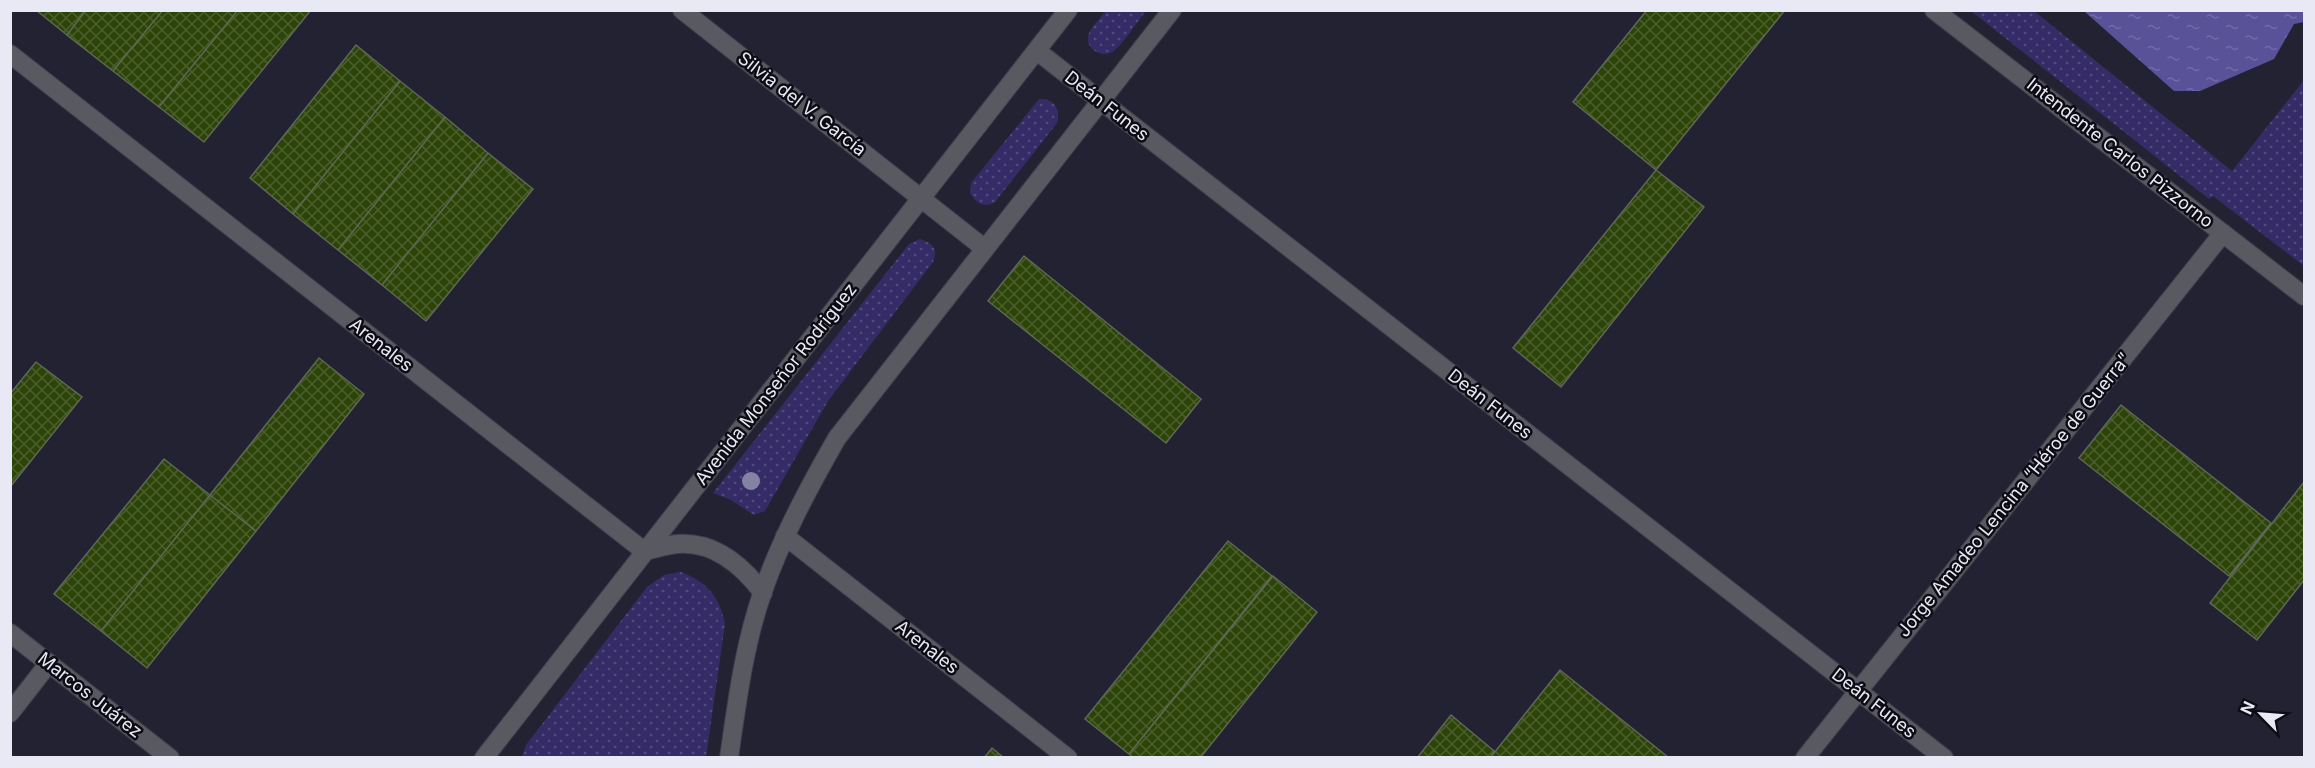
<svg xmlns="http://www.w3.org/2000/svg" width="2315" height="768" viewBox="0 0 2315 768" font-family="Inter,sans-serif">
  <defs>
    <pattern id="grass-dots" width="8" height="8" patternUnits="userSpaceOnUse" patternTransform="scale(1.5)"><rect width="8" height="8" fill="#352c67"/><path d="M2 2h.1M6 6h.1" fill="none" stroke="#524b7d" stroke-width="1.8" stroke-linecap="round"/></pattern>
    <pattern id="water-ripples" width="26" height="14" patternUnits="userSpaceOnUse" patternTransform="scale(1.5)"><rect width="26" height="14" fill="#5a5298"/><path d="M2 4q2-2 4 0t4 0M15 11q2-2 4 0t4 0" fill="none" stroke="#726ba7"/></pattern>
    <pattern id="building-cross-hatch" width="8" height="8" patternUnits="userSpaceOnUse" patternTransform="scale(1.5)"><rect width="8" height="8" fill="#2d4408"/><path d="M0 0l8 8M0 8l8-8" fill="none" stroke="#4b5f2d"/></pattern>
  </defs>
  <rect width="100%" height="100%" fill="#232233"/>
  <path fill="url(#grass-dots)" d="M1106,11H1146C1136,23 1126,40 1114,51C1104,59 1086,50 1088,37C1089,28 1101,18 1106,11Z
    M1971,11H2034L2232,171L2304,80V266L2213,196L2209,199Z
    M1039,99C1054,98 1061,109 1057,123L995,202C985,209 976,203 970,193L971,183Z
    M920,239C933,243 938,249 933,262L828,401L765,511L754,515L731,500L713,493L909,244Z
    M681,572C707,582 720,597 725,624L706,757H522L526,745L647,587L664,575Z"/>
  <path fill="url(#water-ripples)" d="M2084,11H2304V22L2294,24L2274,59L2200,91H2174Z"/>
  <path fill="url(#building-cross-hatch)" stroke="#5e6854" stroke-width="1.5" d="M36,10H86L67,35Z
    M86,10H163L113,71L67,35Z
    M163,10H238L159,107L113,71Z
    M238,10H311L204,142L159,107Z
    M1647,10H1785L1656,170L1573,102Z
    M356,45L400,81L293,214L250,178Z
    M400,81L445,117L338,250L293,214Z
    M445,117L488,153L382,285L338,250Z
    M488,153L533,189L426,321L382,285Z
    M1656,170L1704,207L1561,387L1513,348Z
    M1024,256L1201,399L1166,443L988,301Z
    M319,358L364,394L256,531L210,495Z
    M36,362L82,397L10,487V394Z
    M2121,405L2271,523L2229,576L2079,458Z
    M164,459L210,495L101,631L54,594Z
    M2304,482V580L2257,640L2210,603Z
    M210,495L256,531L147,668L101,631Z
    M1228,541L1272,576L1129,754L1085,719Z
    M1273,576L1317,612L1200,758H1134L1129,754Z
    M1560,670L1669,758H1490Z
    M1451,715L1494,751L1490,758H1417Z
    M992,748L1004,758H984Z"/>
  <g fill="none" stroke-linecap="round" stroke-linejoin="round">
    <defs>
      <path id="minor" d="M682,10L984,248
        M1934,10L2304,296
        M1037,51L1944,758
        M10,54L644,551C655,549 666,545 677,544C714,541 742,565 763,593
        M785,536L1068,758
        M10,633L170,758
        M10,713L49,663
        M484,758L1068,10
        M729,758C737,702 744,645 763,591C782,537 809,487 837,438L1172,10
        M1805,758L2223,233"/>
    </defs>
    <use href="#minor" stroke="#3f3e4e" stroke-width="20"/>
    <use href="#minor" stroke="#595962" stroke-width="18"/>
  </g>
  <circle fill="#8483a2" cx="751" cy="481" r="9"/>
  <g text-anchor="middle" stroke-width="5" stroke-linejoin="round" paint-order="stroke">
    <g font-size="18" fill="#e9e9f5" stroke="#0d0c14">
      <text transform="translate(802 104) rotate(38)" y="6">Silvia del V. García</text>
      <text transform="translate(1107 106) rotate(38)" y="6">Deán Funes</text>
      <text transform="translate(2120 153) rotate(38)" y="6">Intendente Carlos Pizzorno</text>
      <text transform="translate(381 345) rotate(38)" y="6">Arenales</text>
      <text transform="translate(776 384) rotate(-52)" y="6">Avenida Monseñor Rodriguez</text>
      <text transform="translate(1490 404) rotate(38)" y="6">Deán Funes</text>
      <text transform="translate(2014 495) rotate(-51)" y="6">Jorge Amadeo Lencina “Héroe de Guerra”</text>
      <text transform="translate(927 647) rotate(38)" y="6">Arenales</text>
      <text transform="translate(90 695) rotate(38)" y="6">Marcos Juárez</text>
      <text transform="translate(1874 703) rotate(38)" y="6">Deán Funes</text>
    </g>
  </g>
  <rect width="2315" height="768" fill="none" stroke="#e9e9f5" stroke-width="24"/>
  <g transform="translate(2261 714) rotate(295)" stroke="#0d0c14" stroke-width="4.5" paint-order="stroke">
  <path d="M0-4.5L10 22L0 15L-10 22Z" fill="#e9e9f5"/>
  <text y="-9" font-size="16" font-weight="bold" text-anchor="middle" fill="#e9e9f5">N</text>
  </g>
</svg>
